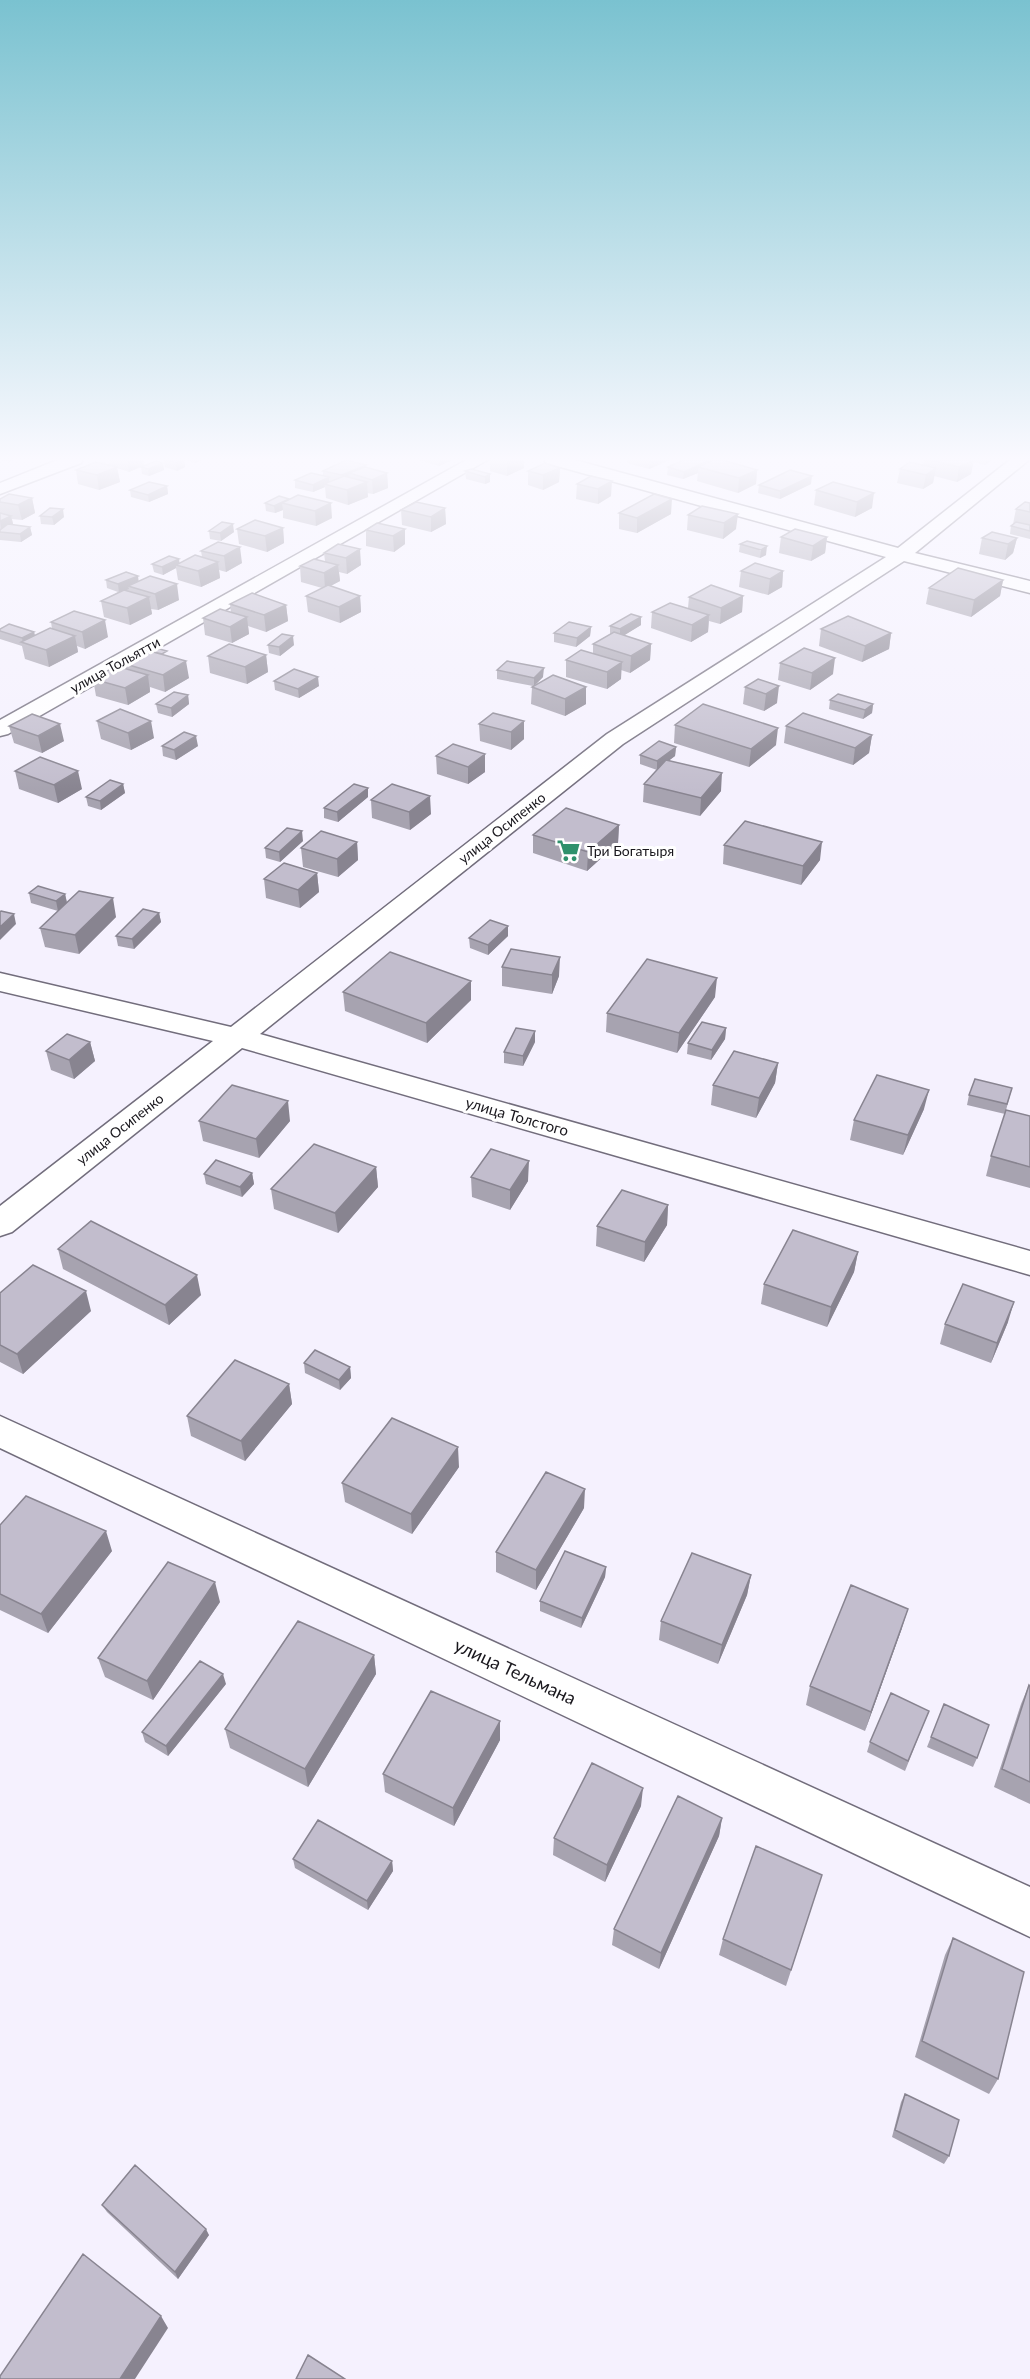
<svg xmlns="http://www.w3.org/2000/svg" width="1030" height="2379" viewBox="0 0 1030 2379" font-family="Lato,sans-serif">
  <rect width="100%" height="100%" fill="#f5f1fe"/>
  <g fill="none" stroke-linecap="round" stroke-linejoin="round">
    <defs>
      <path id="minor" d="M60,459H83L81,463L0,494V483Z
        M468,459H489L8,734L0,736V720Z
        M544,459H571L898,548L1011,459H1030L915,553L1030,581V593L904,561L623,744L260,1034L1030,1251V1275L242,1048L12,1232L0,1236V1206L213,1041L0,991V973L231,1027L607,734L886,557L546,463Z
        M0,1416L1030,1887V1937L0,1448Z"/>
    </defs>
    <use href="#minor" stroke="#726d7c" stroke-width="3"/>
    <use href="#minor" fill="#fff" fill-rule="evenodd"/>
  </g>
  <path fill="#a7a3b0" d="M0,459H15L10,462L0,460Z
    M109,459H143L144,465L163,463L164,470L149,476L142,474L141,467L129,472L117,468L120,482L99,490L78,484L76,470L110,466Z
    M163,459L184,460L185,467L177,471L165,467Z
    M187,459H205L195,463L187,461Z
    M415,459H455L439,466Z
    M490,459H524V468L507,476L490,471Z
    M627,459H672L649,469L627,463Z
    M713,459L712,460L757,470L756,484L738,493L697,481L698,473L683,479L667,475L668,467Z
    M925,459H993L985,465L973,462L971,474L957,482L934,476L933,483L923,489L897,483L900,469L923,465Z
    M366,465V467L387,473L388,488L373,494L367,493L368,497L348,505L326,498L325,487L313,492L295,488V480L323,476V471Z
    M560,468L559,482L543,490L528,485V471Z
    M465,471L490,474V482L485,484L466,479Z
    M591,476L611,496L598,504L576,499L577,484Z
    M833,482L872,508L855,517L814,505L816,490Z
    M811,484L780,499L758,493L759,485Z
    M167,486L168,494L149,502L131,497L130,490Z
    M279,496L332,518L316,526L283,518V510L275,513L266,511L265,503Z
    M32,498L35,513L22,520L12,519L13,524L11,525L30,527L32,535L21,542L0,540V499Z
    M1030,503V539L1010,534L1011,526L1014,524H1013L1016,509Z
    M702,506L736,529L723,539L687,530L688,515Z
    M445,508L446,524L431,532L402,525L401,510Z
    M619,513L671,514L637,533L619,529Z
    M40,516L64,517L54,525L41,524Z
    M283,528L284,543L267,552L239,544L237,529Z
    M405,529V544L394,552L366,546V530Z
    M209,531L234,532L221,541L210,539Z
    M781,537H827L825,553L811,561L779,553Z
    M982,538H1017L1013,553L1005,560L979,554Z
    M747,541L766,555L760,558L739,552L740,544Z
    M218,542L242,563L226,572L219,570L220,578L201,587L178,580L176,568L163,575L154,572L152,564L179,559V563L202,557L201,551Z
    M338,544L361,565L347,574L339,572L340,581L330,586L360,596L361,612L340,623L308,612L306,596L322,588L301,582L300,566L325,561L324,553Z
    M741,571H783L782,587L768,595L739,587Z
    M106,580L139,581L179,600L158,610L151,609L152,614L130,625L104,617L101,601L118,592L107,588Z
    M1003,580L1000,596L971,617L926,604L929,588Z
    M743,596L742,612L720,624L709,621L708,632L691,642L651,628L652,612L688,608L689,597Z
    M230,604L286,605L288,621L266,632L248,626L249,634L232,643L205,635L203,618L231,613Z
    M641,617V625L624,635L651,644L650,660L630,673L621,670V679L607,689L566,677V660L593,654V644L610,634V626Z
    M51,622L108,637L85,649L77,646L78,652L49,667L25,659L22,646L0,639V629L34,632L35,636L52,629Z
    M591,627L590,636L576,647L554,642V633Z
    M821,629L891,633L889,649L862,662L819,646Z
    M268,645H294L280,656L269,653Z
    M137,654L168,656L189,678L165,692L150,687V692L128,705L96,696L93,679L123,668L122,663L137,655Z
    M266,655L268,672L247,684L210,673L208,656Z
    M780,663L833,674L810,690L778,680Z
    M497,670L543,677L535,685L586,687V704L565,716L531,704L532,687L533,686L497,679Z
    M758,679L777,703L764,711L743,704L745,687Z
    M274,681L319,686L299,698L275,690Z
    M188,695L189,704L172,717L158,713L156,704Z
    M830,700L873,704L872,713L863,719L829,709Z
    M493,713L524,739L511,750L480,741L479,724Z
    M97,721L154,738L131,750L101,739Z
    M675,725L776,745L749,767L674,743Z
    M9,726L64,741L42,753L14,743Z
    M786,726L872,735L869,753L853,765L784,743Z
    M162,746H198L176,760L163,756Z
    M676,747L675,756L669,760L721,791L700,816L643,802L644,784L657,770L640,764V755Z
    M485,754V772L468,784L437,774L436,756Z
    M15,771L82,789L58,803L19,789Z
    M123,784L125,793L101,810L88,806L86,797Z
    M368,797L338,822L324,818V808Z
    M371,800L431,814L410,830L372,818Z
    M619,825L618,843L587,871L533,853V835Z
    M303,841L280,862L266,858L265,848Z
    M357,842L358,860L338,877L303,867L301,848Z
    M724,845L820,860L801,885L723,864Z
    M317,873L319,892L300,908L266,898L264,879Z
    M29,893L65,894L67,902L116,917L79,954L45,947L40,928L58,911L31,903Z
    M159,913L161,922L134,949L118,946L116,936Z
    M508,936L488,955L470,948L469,938Z
    M502,967L559,976L552,994L502,986Z
    M471,981V1000L427,1043L345,1011L343,992Z
    M715,997L677,1053L606,1032L607,1013Z
    M726,1028L725,1039L711,1060L687,1054L688,1043Z
    M90,1042L95,1061L74,1079L51,1070L46,1051Z
    M535,1042L523,1066L504,1063V1052Z
    M778,1063L775,1083L756,1118L711,1105L713,1085Z
    M1012,1088L1005,1114L967,1105L969,1095Z
    M924,1109L903,1155L850,1140L854,1120Z
    M1030,1116V1188L986,1176L991,1156Z
    M199,1121H290L259,1158L203,1141Z
    M376,1167L378,1187L338,1233L274,1209L271,1189Z
    M252,1173L254,1184L242,1197L206,1184L204,1174Z
    M471,1177L528,1181L510,1210L472,1197Z
    M668,1205L667,1225L644,1262L596,1246L597,1226Z
    M58,1249L201,1295L169,1325L63,1269Z
    M858,1252L854,1272L827,1327L761,1304L764,1284Z
    M0,1293L91,1311L23,1374L0,1362Z
    M1008,1322L991,1363L940,1344L945,1324Z
    M304,1363L350,1367L351,1378L340,1390L305,1373Z
    M289,1384L292,1404L245,1461L191,1436L187,1416Z
    M459,1467L412,1534L345,1502L342,1483Z
    M584,1508L536,1590L496,1572V1552Z
    M0,1525L112,1551L48,1633L0,1610Z
    M606,1567L605,1577L581,1628L540,1611V1601Z
    M751,1575L747,1595L718,1664L659,1640L661,1621Z
    M220,1602L153,1700L105,1677L98,1658Z
    M902,1628L865,1731L806,1705L810,1686Z
    M374,1655L376,1674L308,1787L230,1748L225,1729Z
    M226,1684L168,1756L145,1742L142,1732Z
    M1029,1685L1030,1686V1804L994,1787L1021,1704Z
    M944,1704L977,1758L973,1767L927,1747Z
    M929,1711L905,1771L867,1752L870,1742Z
    M500,1721V1740L454,1826L385,1792L383,1774Z
    M641,1806L605,1882L553,1855L554,1838Z
    M722,1818L719,1836L659,1969L612,1945L614,1929Z
    M293,1859L392,1861L393,1871L368,1910L295,1868Z
    M822,1875L786,1986L719,1955L723,1939Z
    M953,1938L998,2079L989,2094L915,2057L945,1955Z
    M905,2094L949,2156L944,2164L892,2137L901,2102Z
    M102,2205L209,2235L178,2279L107,2212Z"/>
  <path fill="#888490" d="M127,459H143L144,465L129,472Z
    M195,459H205L195,463Z
    M439,459H455L439,466Z
    M511,459H524V468L507,476V461Z
    M650,459H672L649,469Z
    M713,459L712,467H698V473L683,479L684,472Z
    M986,459H993L985,465Z
    M184,460L185,467L177,471L176,463Z
    M974,460L971,474L957,482L959,467Z
    M163,463L164,470L149,476L148,469Z
    M366,465V472L349,473L350,480L342,483V475Z
    M117,467L120,482L99,490L97,475Z
    M560,468L559,482L543,490V475Z
    M936,468L933,483L923,489L926,475Z
    M757,470L756,484L738,493L739,478Z
    M387,473L388,488L373,494L372,480Z
    M490,474V482L485,484V477Z
    M812,476L811,484L780,499V491Z
    M329,477V484H324L325,487L313,492V485Z
    M612,481L611,496L598,504V489Z
    M367,482L368,497L348,505L347,490Z
    M167,486L168,494L149,502L148,495Z
    M874,493L872,508L855,517L857,502Z
    M32,498L35,513L22,520L18,505Z
    M289,499L282,503L283,510L275,513L274,506Z
    M672,499L671,514L637,533V518Z
    M331,503L332,518L316,526L315,511Z
    M445,508L446,524L431,532V517Z
    M63,509L64,517L54,525L52,517Z
    M738,514L736,529L723,539L724,523Z
    M11,516L13,524L1,529L0,521Z
    M233,524L234,532L221,541L220,533Z
    M30,527L32,535L21,542L20,534Z
    M283,528L284,543L267,552L265,536Z
    M405,529V544L394,552L393,536Z
    M827,537L825,553L811,561L813,546Z
    M1017,538L1013,553L1005,560L1008,544Z
    M767,546L766,555L760,558L761,550Z
    M240,547L242,563L226,572L224,556Z
    M360,549L361,565L347,574L346,558Z
    M179,559L180,566L176,565V568L163,575L162,567Z
    M218,562L220,578L201,587L198,571Z
    M338,565L340,581L325,589L324,573Z
    M783,571L782,587L768,595L770,579Z
    M138,576L139,584L128,586L129,589L119,593L118,584Z
    M1003,580L1000,596L971,617L974,600Z
    M177,584L179,600L158,610L155,594Z
    M360,596L361,612L340,623L339,607Z
    M743,596L742,612L720,624L721,608Z
    M149,597L152,614L130,625L127,608Z
    M286,605L288,621L266,632L264,615Z
    M709,615L708,632L691,642L692,625Z
    M247,617L249,634L232,643L230,627Z
    M641,617V625L620,638V629Z
    M105,620L108,637L85,649L82,632Z
    M591,627L590,636L576,647L577,638Z
    M34,632L36,640L23,643L22,638Z
    M891,633L889,649L862,662L865,646Z
    M75,636L78,652L49,667L46,650Z
    M293,636L294,645L280,656L279,647Z
    M651,644L650,660L630,673L631,656Z
    M266,655L268,672L247,684L245,667Z
    M835,658L833,674L810,690L812,673Z
    M186,661L189,678L165,692L163,675Z
    M622,662L621,679L607,689V672Z
    M544,668L543,677L534,686V678Z
    M148,675L150,692L128,705L125,688Z
    M318,677L319,686L299,698L298,689Z
    M779,686L777,703L764,711L766,694Z
    M586,687V704L565,716V699Z
    M188,695L189,704L172,717L171,708Z
    M873,704L872,713L863,719L865,710Z
    M151,721L154,738L131,750L128,733Z
    M524,721V739L511,750V732Z
    M60,724L64,741L42,753L38,736Z
    M778,728L776,745L749,767L751,749Z
    M872,735L869,753L853,765L855,748Z
    M196,736L198,746L176,760L174,750Z
    M676,747L675,756L657,770V761Z
    M485,754V772L468,784V767Z
    M78,771L82,789L58,803L54,785Z
    M722,773L721,791L700,816L701,798Z
    M123,784L125,793L101,810L100,801Z
    M368,788V797L338,822L337,812Z
    M430,796L431,814L410,830L409,812Z
    M619,825L618,843L587,871L588,852Z
    M302,831L303,841L280,862L279,852Z
    M357,842L358,860L338,877L337,859Z
    M822,842L820,860L801,885L803,866Z
    M317,873L319,892L300,908L298,890Z
    M65,894L67,904L58,911L56,901Z
    M113,898L116,917L79,954L75,935Z
    M159,913L161,922L134,949L132,939Z
    M14,914L16,924L0,940V927Z
    M508,926V936L488,955V945Z
    M560,957L559,976L552,994V975Z
    M717,978L715,997L677,1053L679,1033Z
    M471,981V1000L427,1043L426,1023Z
    M726,1028L725,1039L711,1060L712,1050Z
    M535,1031V1042L523,1066V1056Z
    M90,1042L95,1061L74,1079L69,1060Z
    M778,1063L775,1083L756,1118L759,1098Z
    M929,1090L924,1109L903,1155L908,1135Z
    M288,1101L290,1121L259,1158L256,1139Z
    M529,1161L528,1181L510,1210V1190Z
    M376,1167L378,1187L338,1233L335,1213Z
    M252,1173L254,1184L242,1197L240,1187Z
    M668,1205L667,1225L644,1262L645,1242Z
    M858,1252L854,1272L827,1327L831,1307Z
    M197,1275L201,1295L169,1325L165,1305Z
    M86,1291L91,1311L23,1374L17,1354Z
    M1014,1302L1008,1322L991,1363L997,1343Z
    M350,1367L351,1378L340,1390L339,1380Z
    M289,1384L292,1404L245,1461L241,1441Z
    M458,1447L459,1467L412,1534L411,1514Z
    M585,1489L584,1508L536,1590V1570Z
    M106,1531L112,1551L48,1633L41,1614Z
    M606,1567L605,1577L581,1628L582,1618Z
    M751,1575L747,1595L718,1664L722,1645Z
    M215,1582L220,1602L153,1700L147,1681Z
    M908,1609L902,1628L865,1731L871,1712Z
    M374,1655L376,1674L308,1787L305,1769Z
    M223,1674L226,1684L168,1756L166,1746Z
    M500,1721V1740L454,1826L453,1808Z
    M643,1788L641,1806L605,1882L607,1865Z
    M722,1818L719,1836L659,1969L661,1953Z
    M392,1861L393,1871L368,1910L367,1901Z
    M206,2229L209,2235L178,2279L175,2272Z
    M161,2316L168,2328L135,2379H120Z"/>
  <path fill="#c2bdcd" stroke="#888490" stroke-width="1.5" d="M163,459H181L184,460L176,463Z
    M686,459H712L684,472L668,467Z
    M715,459H719L757,470L739,478L698,467Z
    M926,459H972L974,460L959,467Z
    M346,460L366,465L342,475L323,471Z
    M156,461L163,463L148,469L141,467Z
    M96,462L117,467L97,475L76,470Z
    M910,462L936,468L926,475L900,469Z
    M545,463L560,468L543,475L528,471Z
    M365,467L387,473L372,480L349,473Z
    M471,469L490,474L485,477L465,471Z
    M790,470L812,476L780,491L759,485Z
    M311,473L329,477L313,485L295,480Z
    M344,476L367,482L347,490L324,484Z
    M591,476L612,481L598,489L577,484Z
    M149,482L167,486L148,495L130,490Z
    M833,482L874,493L857,502L816,490Z
    M9,494L32,498L18,505L0,502V499Z
    M654,494L672,499L637,518L619,513Z
    M298,495L331,503L315,511L282,503Z
    M279,496L289,499L274,506L265,503Z
    M416,502L445,508L431,517L401,510Z
    M1025,502L1030,503V512L1016,509Z
    M702,506L738,514L724,523L688,515Z
    M50,508L63,509L52,517L40,516Z
    M0,513L11,516L0,521Z
    M255,520L283,528L265,536L237,529Z
    M222,522L233,524L220,533L209,531Z
    M1016,522L1030,525V531L1011,526Z
    M377,523L405,529L393,536L366,530Z
    M8,524L30,527L20,534L0,532V530Z
    M795,529L827,537L813,546L781,537Z
    M992,532L1017,538L1008,544L982,538Z
    M747,541L767,546L761,550L740,544Z
    M218,542L240,547L224,556L201,551Z
    M338,544L360,549L346,558L324,553Z
    M195,555L218,562L198,571L176,565Z
    M169,556L179,559L162,567L152,564Z
    M314,559L338,565L324,573L300,566Z
    M755,563L783,571L770,579L741,571Z
    M958,568L1003,580L974,600L929,588Z
    M126,572L138,576L118,584L106,580Z
    M150,576L177,584L155,594L128,586Z
    M328,585L360,596L339,607L306,596Z
    M711,585L743,596L721,608L689,597Z
    M124,590L149,597L127,608L101,601Z
    M252,593L286,605L264,615L230,604Z
    M670,603L709,615L692,625L652,612Z
    M220,609L247,617L230,627L203,618Z
    M74,611L105,620L82,632L51,622Z
    M631,614L641,617L620,629L610,626Z
    M848,616L891,633L865,646L821,629Z
    M569,622L591,627L577,638L554,633Z
    M9,624L34,632L22,638L0,631V629Z
    M50,628L75,636L46,650L21,642Z
    M614,632L651,644L631,656L593,644Z
    M282,634L293,636L279,647L268,645Z
    M229,644L266,655L245,667L208,656Z
    M148,646L167,651L162,654L146,650L138,654H137Z
    M804,648L835,658L812,673L780,663Z
    M146,650L186,661L163,675L122,663Z
    M581,650L622,662L607,672L566,660Z
    M507,661L544,668L534,678L497,670Z
    M116,666L148,675L125,688L93,679Z
    M294,669L318,677L298,689L274,681Z
    M553,675L586,687L565,699L532,687Z
    M758,679L779,686L766,694L745,687Z
    M174,692L188,695L171,708L156,704Z
    M838,694L873,704L865,710L830,700Z
    M703,704L778,728L751,749L675,725Z
    M120,709L151,721L128,733L97,721Z
    M493,713L524,721L511,732L479,724Z
    M803,713L872,735L855,748L786,726Z
    M32,714L60,724L38,736L9,726Z
    M184,732L196,736L174,750L162,746Z
    M659,741L676,747L657,761L640,755Z
    M453,744L485,754L468,767L436,756Z
    M40,757L78,771L54,785L15,771Z
    M666,760L722,773L701,798L644,784Z
    M110,780L123,784L100,801L86,797Z
    M354,784L368,788L337,812L324,808Z
    M392,784L430,796L409,812L371,800Z
    M566,808L619,825L588,852L533,835Z
    M745,821L822,842L803,866L724,845Z
    M287,828L302,831L279,852L265,848Z
    M321,831L357,842L337,859L301,848Z
    M284,863L317,873L298,890L264,879Z
    M38,886L65,894L56,901L29,893Z
    M79,891L113,898L75,935L40,928Z
    M143,909L159,913L132,939L116,936Z
    M1,911L14,914L0,927V912Z
    M490,920L508,926L488,945L469,938Z
    M511,949L560,957L552,975L502,967Z
    M390,952L471,981L426,1023L343,992Z
    M647,959L717,978L679,1033L607,1013Z
    M702,1022L726,1028L712,1050L688,1043Z
    M516,1028L535,1031L523,1056L504,1052Z
    M67,1034L90,1042L69,1060L46,1051Z
    M734,1051L778,1063L759,1098L713,1085Z
    M877,1075L929,1090L908,1135L854,1120Z
    M975,1079L1012,1088L1007,1104L969,1095Z
    M232,1085L288,1101L256,1139L199,1121Z
    M1006,1110L1030,1116V1167L991,1156Z
    M314,1144L376,1167L335,1213L271,1189Z
    M491,1149L529,1161L510,1190L471,1177Z
    M216,1160L252,1173L240,1187L204,1174Z
    M622,1190L668,1205L645,1242L597,1226Z
    M91,1221L197,1275L165,1305L58,1249Z
    M793,1230L858,1252L831,1307L764,1284Z
    M33,1265L86,1291L17,1354L0,1345V1293Z
    M963,1284L1014,1302L997,1343L945,1324Z
    M315,1350L350,1367L339,1380L304,1363Z
    M235,1360L289,1384L241,1441L187,1416Z
    M392,1418L458,1447L411,1514L342,1483Z
    M546,1472L585,1489L536,1570L496,1552Z
    M26,1496L106,1531L41,1614L0,1594V1525Z
    M565,1551L606,1567L582,1618L540,1601Z
    M692,1553L751,1575L722,1645L661,1621Z
    M168,1562L215,1582L147,1681L98,1658Z
    M851,1585L908,1609L871,1712L810,1686Z
    M298,1621L374,1655L305,1769L225,1729Z
    M200,1661L223,1674L166,1746L142,1732Z
    M1029,1685L1030,1686V1782L1002,1769Z
    M431,1691L500,1721L453,1808L383,1774Z
    M891,1693L929,1711L908,1761L870,1742Z
    M944,1704L989,1725L977,1758L931,1737Z
    M592,1763L643,1788L607,1865L554,1838Z
    M678,1796L722,1818L661,1953L614,1929Z
    M318,1820L392,1861L367,1901L293,1859Z
    M756,1846L822,1875L791,1970L723,1939Z
    M953,1938L1024,1972L998,2079L922,2041Z
    M905,2094L959,2120L949,2156L895,2130Z
    M135,2165L206,2229L175,2272L102,2205Z
    M83,2254L161,2316L120,2379H0V2376Z
    M308,2355L345,2379H296Z"/>
  <linearGradient id="sky" x2="0" y2="1"><stop stop-color="#7ac2d0"/><stop offset="0.58" stop-color="#faf9ff"/><stop offset="1" stop-color="#faf9ff" stop-opacity="0"/></linearGradient>
  <rect width="1030" height="792" fill="url(#sky)"/>
  <defs>
    <symbol id="supermarket-bare" viewBox="-9 -9 18 18"><path d="M-6-5.5h2.5l.6 2H6L4.5 2H-2.5L-4.4-4H-6ZM-1.5 3.2a1.3 1.3 0 1 0 .1 0ZM3 3.2a1.3 1.3 0 1 0 .1 0Z" fill="#2f916c" stroke="#fff" stroke-width="2.5" paint-order="stroke"/></symbol>
  </defs>
  <g fill-rule="evenodd">
    <use href="#supermarket-bare" x="552" y="834" width="33" height="33"/>
  </g>
  <g text-anchor="middle" stroke-width="6" stroke-linejoin="round" paint-order="stroke">
    <g font-size="14" fill="#19171d" stroke="#fff">
      <text transform="translate(115 665) rotate(-29)" y="5">улица Тольятти</text>
      <text transform="translate(502 828) rotate(-38)" y="5">улица Осипенко</text>
      <text transform="translate(120 1129) rotate(-38)" y="5">улица Осипенко</text>
    </g>
    <g font-size="14" fill="#19171d" stroke="#fff" text-anchor="start">
      <text x="587" y="856">Три Богатыря</text>
    </g>
    <g font-size="15" fill="#19171d" stroke="#fff">
      <text transform="translate(517 1117) rotate(16)" y="5">улица Толстого</text>
    </g>
    <g font-size="18" fill="#19171d" stroke="#fff">
      <text transform="translate(515 1672) rotate(25)" y="6">улица Тельмана</text>
    </g>
  </g>
</svg>
